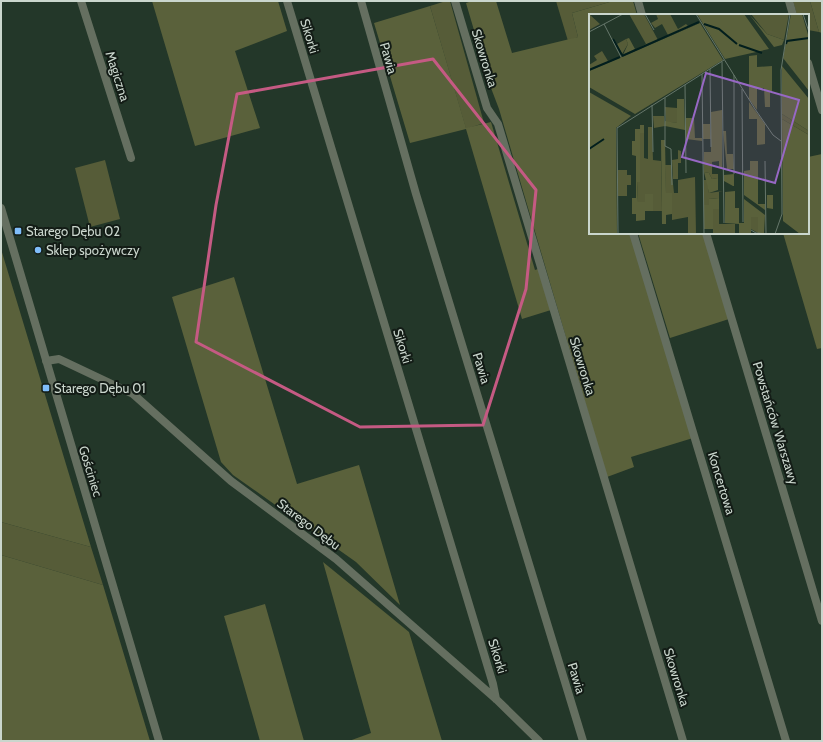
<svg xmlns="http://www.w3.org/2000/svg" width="823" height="742" viewBox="0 0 823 742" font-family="Cabin,sans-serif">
  <rect width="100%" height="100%" fill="#233729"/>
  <path fill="#565c38" d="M446,1H450L484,123L466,129L430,6Z
    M556,1H613L572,13L578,37L568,41Z
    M793,1H810L819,32L808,30V15H797Z
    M105,160L120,219L90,227L75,168Z
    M1,522L91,547L103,585L1,555Z"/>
  <path fill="#5a613b" d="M152,1H278L287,31L235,51L260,128L195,146Z
    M472,1H496L512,53L578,37L572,13L613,1H633L637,15H590V233H632L693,438L631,457L634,467L607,477L499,109L491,88L466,3Z
    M810,1H822V33L819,32Z
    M430,6L466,128L491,122L535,270L538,269L551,310L522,319L466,129L410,143L374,23Z
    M822,154V348L817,349L783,233H808V157Z
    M638,233H703L729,319L670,338Z
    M1,249L91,547L1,522Z
    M234,277L297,484L359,465L400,605L356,562L233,475L221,462L172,297Z
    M1,555L103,585L150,741H1Z
    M323,562L409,632L442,741H349L371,733Z
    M265,604L304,741H260L224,616Z"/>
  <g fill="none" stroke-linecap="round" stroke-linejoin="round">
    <path stroke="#656f60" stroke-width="8" d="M81,1L131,158
      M287,1L493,684L496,699
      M361,1L416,194L583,741
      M455,1L487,108L498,124L683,741
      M638,1L642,15
      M789,1L793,15
      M808,63L822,110
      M1,208L159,741
      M633,233L786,741
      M706,233L822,621
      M46,361L59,359L133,394L231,481L336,559L496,699L539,741"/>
  </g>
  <path fill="none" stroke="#c55a83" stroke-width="3" stroke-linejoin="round" d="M433,59L536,190L526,289L483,425L360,427L196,342L216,205L237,94Z"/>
  <g fill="#7fbdfa" stroke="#131c16" stroke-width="1.5">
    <rect x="14" y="227" width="8" height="8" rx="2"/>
    <circle cx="38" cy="250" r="4"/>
    <rect x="42" y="384" width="8" height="8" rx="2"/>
  </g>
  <g text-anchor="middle" stroke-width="4" stroke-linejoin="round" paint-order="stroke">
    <g font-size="13" fill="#cad6cd" stroke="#131c16">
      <text transform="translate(310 36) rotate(73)" y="5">Sikorki</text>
      <text transform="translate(389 58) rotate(74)" y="5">Pawia</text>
      <text transform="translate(485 58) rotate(73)" y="5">Skowronka</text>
      <text transform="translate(118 76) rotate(72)" y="5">Magiczna</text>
      <text transform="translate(403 346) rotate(73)" y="5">Sikorki</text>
      <text transform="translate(583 366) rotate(73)" y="5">Skowronka</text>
      <text transform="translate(482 368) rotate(73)" y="5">Pawia</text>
      <text transform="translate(776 423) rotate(73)" y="5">Powstańców Warszawy</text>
      <text transform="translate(91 471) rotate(73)" y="5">Gościniec</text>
      <text transform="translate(722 483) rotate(73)" y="5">Koncertowa</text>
      <text transform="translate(309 524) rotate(37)" y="5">Starego Dębu</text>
      <text transform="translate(498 656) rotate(73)" y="5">Sikorki</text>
      <text transform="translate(677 677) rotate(73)" y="5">Skowronka</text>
      <text transform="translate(577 678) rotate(73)" y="5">Pawia</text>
    </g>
    <g font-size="13" fill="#cad6cd" stroke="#131c16" text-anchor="start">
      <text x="26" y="236">Starego Dębu 02</text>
      <text x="46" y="255">Sklep spożywczy</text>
      <text x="54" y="393">Starego Dębu 01</text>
    </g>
  </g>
  <g transform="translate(589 14)">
    <rect width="220" height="220" fill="#233729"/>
    <path d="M0,0L11,10L0,16ZM40,0H55L69,26L79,21L73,10L66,14L62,9L69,5L67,0H81L89,15L97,10L99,12L111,9L34,42L57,30ZM162,0H200L195,26L178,20ZM37,25L39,30L33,40L28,30ZM13,37L19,47L32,43L0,57V51L8,46L5,42ZM76,93L88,94V109L77,108ZM193,100L220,117V121L193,105ZM64,102H75L76,112L65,114ZM59,113H63L64,146L72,147L73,197H64V180L56,188H49L48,168H51V119H55V144L59,145ZM89,136L92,137V149H89V165H84L83,146L89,145ZM123,146V160H129V164L123,165L120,159L115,158V149ZM76,151H82L85,179H89V166L106,163L107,220H99V203L83,206V179H77ZM29,156H38V161H42V171H38V182H29ZM115,166H118L120,179L134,177L130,178V184L120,185V191H115ZM124,195H130V210H146V220H124ZM162,203H169V219L162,215Z" fill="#565c38"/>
    <path d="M108,0H155L180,35L136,45ZM160,0L178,20L195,26L193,31L185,33ZM202,0H213L220,24V77L194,44ZM111,9L134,46L46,100L0,73V57ZM40,24L46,35L34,41L39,30L37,25ZM168,41V53L183,52V77L181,78V93H176L175,74L168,75V96L160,85V42ZM193,52L220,85V117L193,100ZM0,78L42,102L27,114L28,220H0ZM88,85H95L96,116L76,112V107L88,109ZM160,88L176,110V130L168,131V105H160ZM133,96V154H130V147L115,149V138H122V98ZM97,104H105L106,124H113V127L97,125ZM193,105L220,121V220H211L194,207ZM114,110H121L122,125H114ZM51,111H55V119H51V168H48L49,188H56V180H64V197H56V206L47,207V200H43V184H47V142L43,141V127H46V115H51ZM134,117H137L138,140H144L145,155H138ZM72,126H76L77,179H83V200L77,201V210H73ZM161,147H169V190H176V196L155,181V157L161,156ZM115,158L120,159L123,165L129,164V176L120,179ZM145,160V172H144L135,167V161ZM146,177V194H150V209H155V185L176,201L175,219H169V203H162V220H150V210L136,209V178ZM178,181H184V195L178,194ZM130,184V195H124V215H115V191H120V185Z" fill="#5a613b"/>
    <path fill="none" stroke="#021e1d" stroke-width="2" d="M115,10L130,15L148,30M24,25L33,41M197,30L198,27L220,24M150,31L173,39M33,42L110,8M0,56L31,43M0,135L15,125"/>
    <path fill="none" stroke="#66776b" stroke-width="1" d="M56,0L65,16M107,0L166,95L184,121L192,127M214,0L220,18M15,10L32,43M0,18L34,0M133,48L135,209M121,55L122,133M113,60L115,220M145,61V160M96,71L97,159M153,75L154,208M76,84V132L82,135L83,171M63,91L64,138M176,147L177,220M162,216L167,219L180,220M29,220L28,114L135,46M186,220L193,200L192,56L201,0"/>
    <path fill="#9768c4" fill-opacity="0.15" stroke="#9768c4" stroke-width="2" d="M117,59L210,86L186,169L93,143Z"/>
    <rect width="220" height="220" fill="none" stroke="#cad6cd" stroke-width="2"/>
  </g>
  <rect width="823" height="742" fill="none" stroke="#cad6cd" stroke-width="4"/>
</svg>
